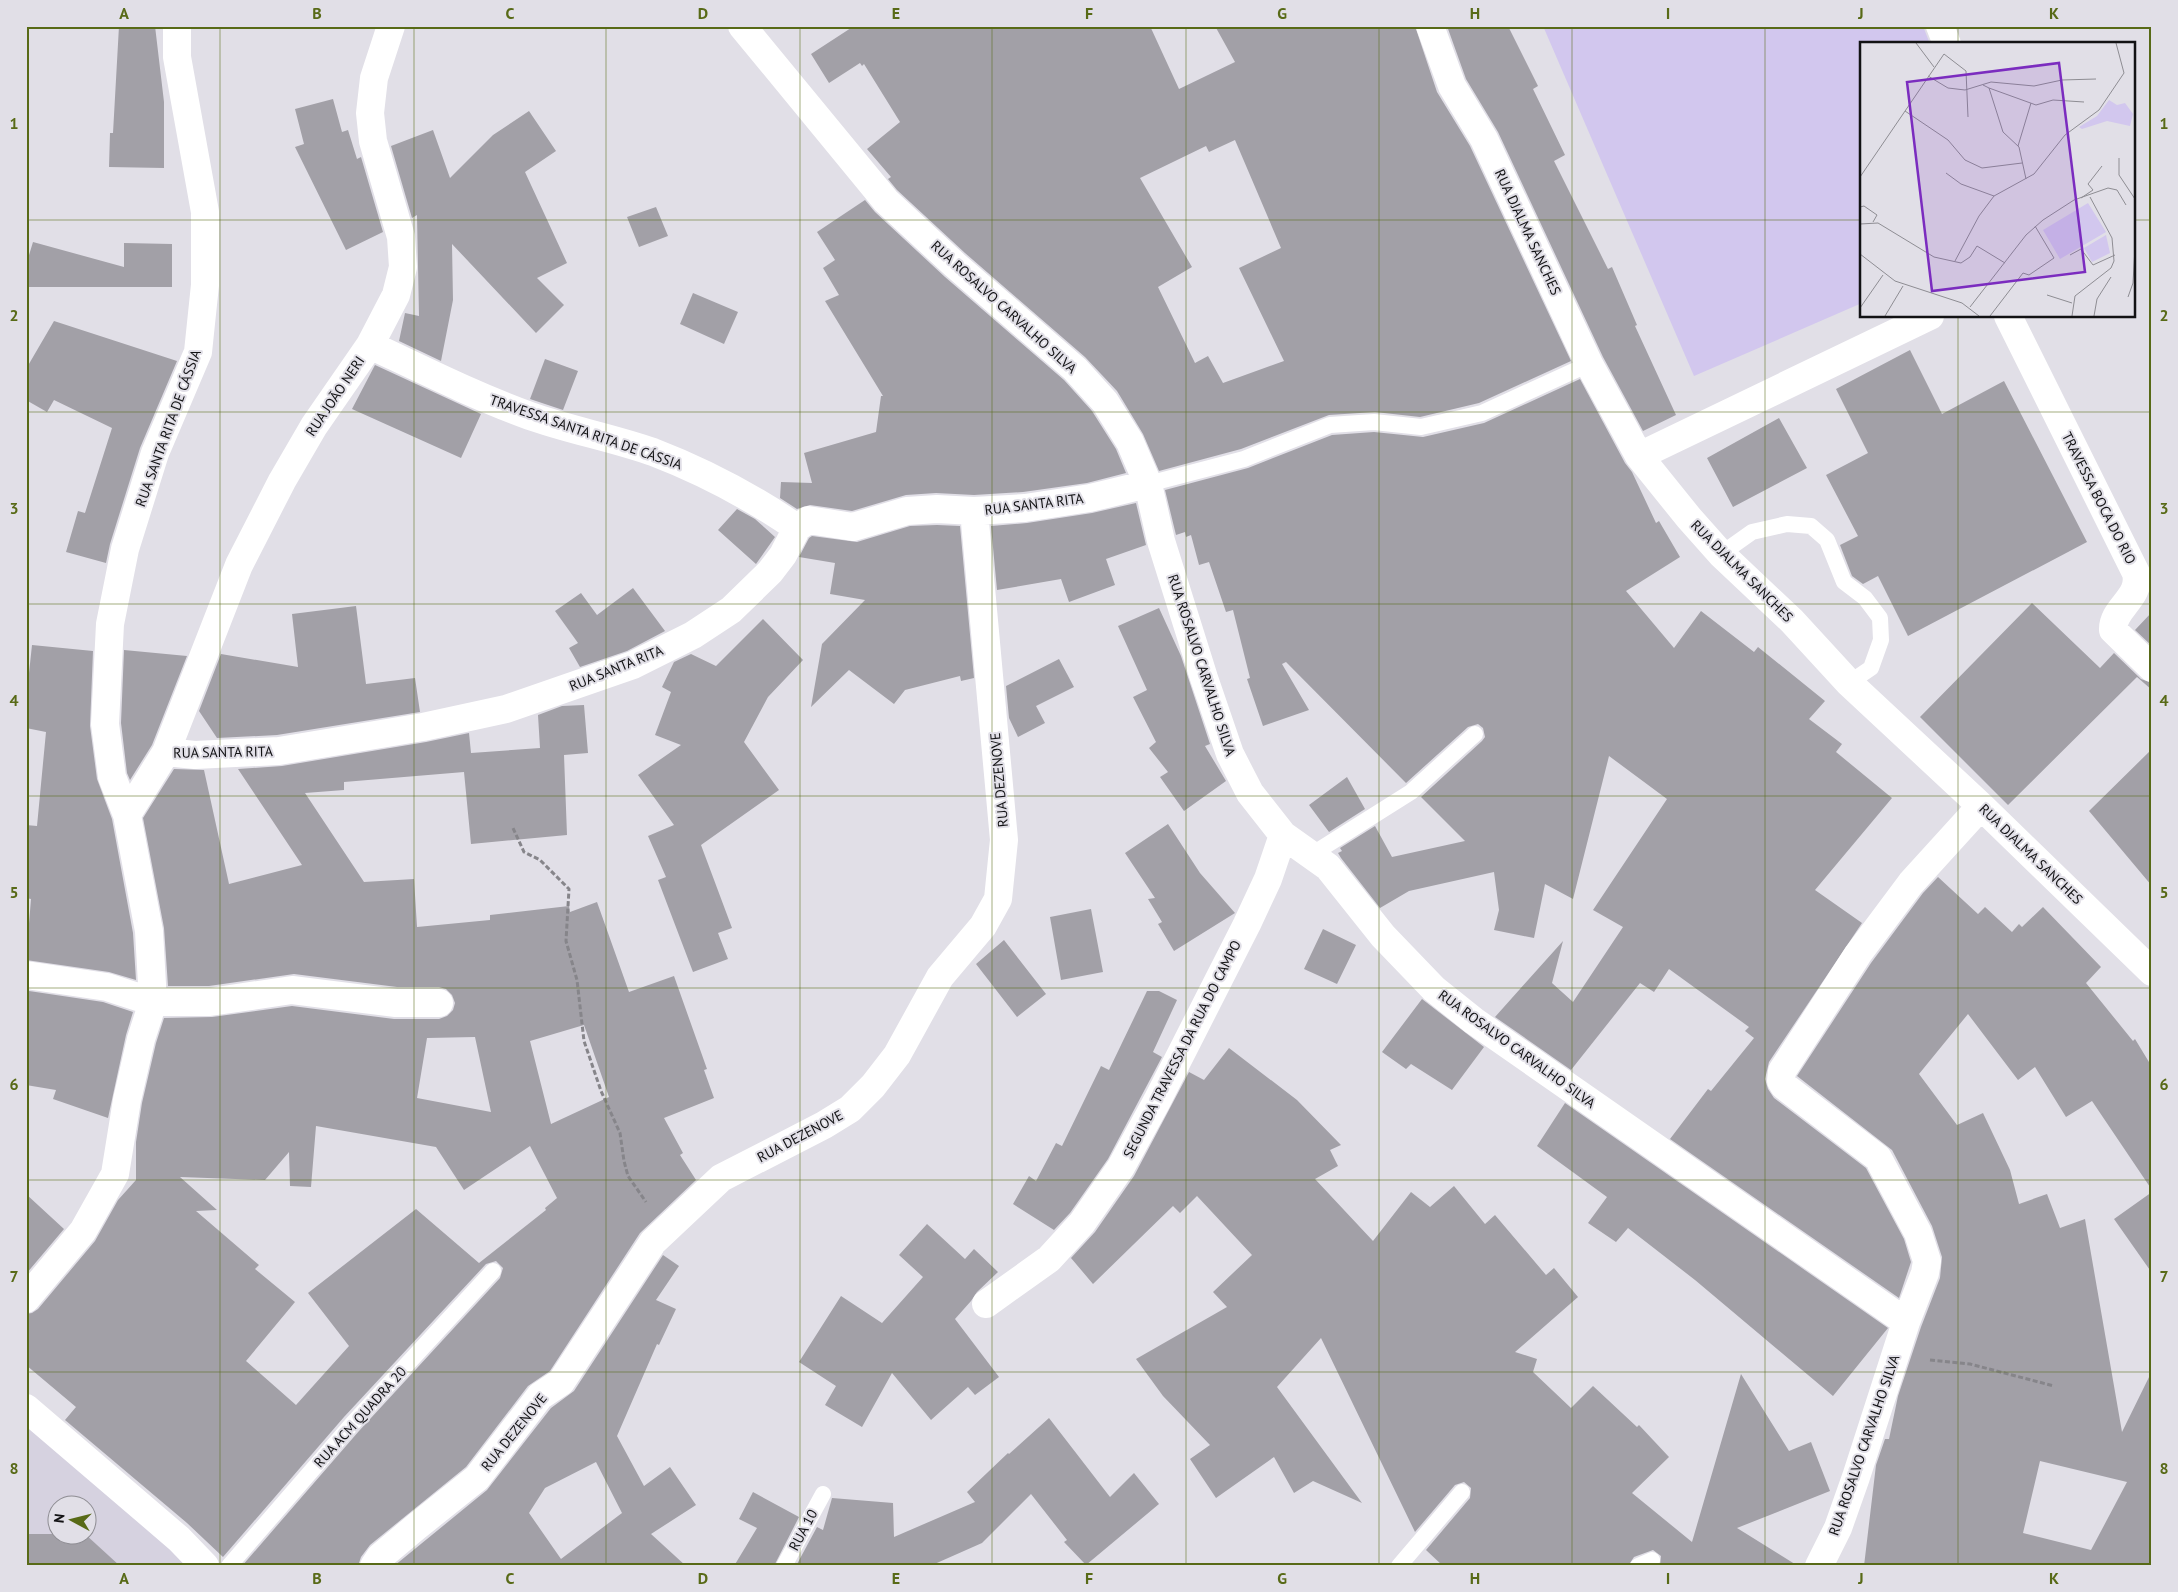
<svg xmlns="http://www.w3.org/2000/svg" width="2178" height="1592" viewBox="0 0 2178 1592" font-family="'PT Sans',sans-serif">
  <rect width="100%" height="100%" fill="#e1dfe7"/>
  <path fill="#d6d2e0" fill-rule="evenodd" d="M26,1419L192,1566H26ZM58,1504H88V1534H58Z"/>
  <path fill="#d2c7ee" d="M1543,26H1923L1930,44H1862V303L1694,376Z"/>
  <path fill="#a2a0a7" fill-rule="evenodd" d="M119,26H155L164,102V168L109,167L110,133H113Z
    M854,26H1150L1179,89L1235,62L1215,26H1415L1437,92L1470,146L1571,361L1479,403L1420,417L1375,412L1329,415L1241,449L1159,471L1143,434L1117,391L1085,357L965,253L897,190L888,179L891,177L867,149L900,122L864,64L862,66L860,63L829,83L811,54ZM1235,140L1281,248L1239,268L1284,361L1223,383L1208,356L1195,363L1158,287L1192,267L1140,178L1206,146L1209,152Z
    M1447,26H1508L1538,86L1533,89L1565,155L1554,161L1608,269L1612,267L1637,325L1635,326L1676,415L1643,431L1603,357L1498,132L1466,79Z
    M333,99L342,132L348,130L357,159L361,157L383,232L346,250L295,147L304,144L295,109Z
    M529,111L556,151L525,172L567,263L537,278L564,305L536,333L452,244L453,300L441,361L399,341L405,313L419,316L417,215L412,218L391,146L433,130L450,178L493,135Z
    M865,200L875,212L945,277L1064,380L1092,411L1116,449L1126,473L1087,483L1023,492L974,495L936,493L906,495L852,511L810,505L797,509L780,498L781,482L812,483L804,453L876,432L881,396H883L825,301L839,295L823,268L835,260L817,232Z
    M656,207L668,236L639,247L627,217Z
    M33,242L124,267V243L172,244V287H26V265Z
    M693,293L738,312L724,344L680,324Z
    M54,321L177,361L140,448L110,544L106,563L66,552L78,511L85,513L112,428L54,400L47,412L26,400V369Z
    M1910,350L1942,414L2004,381L2087,542L1908,636L1878,576L1863,584L1852,576L1840,545L1858,536L1826,475L1868,453L1836,389Z
    M545,359L578,371L563,410L530,399Z
    M375,365L481,414L461,458L352,409Z
    M1580,379L1625,463L1632,472L1656,523L1659,521L1680,557L1626,591L1674,648L1701,611L1754,652L1758,647L1825,701L1809,719L1842,744L1836,752L1892,798L1815,890L1862,923L1769,1062L1765,1079L1768,1089L1774,1098L1866,1168L1904,1239L1911,1262L1899,1298L1670,1139L1708,1089L1711,1091L1754,1038L1745,1031L1749,1027L1669,969L1654,992L1640,983L1571,1070L1495,1017L1563,941L1552,983L1573,1002L1623,927L1593,910L1667,799L1609,756L1573,899L1545,884L1534,938L1494,930L1499,910L1494,872L1409,891L1380,908L1341,858L1338,853L1342,851L1340,848L1375,826L1392,857L1465,841L1421,797L1482,741L1485,737L1483,728L1478,724L1468,727L1406,783L1286,662L1282,664L1309,710L1263,726L1247,679L1250,678L1233,610L1226,612L1209,562L1199,565L1191,535L1186,537L1185,532L1176,535L1165,490L1248,468L1332,435L1374,432L1423,437L1484,423Z
    M1779,418L1807,468L1733,507L1707,458Z
    M1136,503L1146,545L1106,559L1115,585L1069,602L1061,579L997,590L991,526L1027,523L1092,513Z
    M737,509L755,519L775,537L756,564L718,530Z
    M937,525L960,526L974,678L961,681L960,676L905,690L894,704L849,670L811,707L822,644L865,600L830,594L835,563L799,557L809,538L812,536L857,542L910,526Z
    M633,588L665,631L627,651L580,667L569,648L578,643L555,611L581,593L597,615Z
    M2032,603L2100,668L2114,653L2141,679L2152,683V690L2137,677L2008,805L1920,717Z
    M356,606L366,684L415,678L420,712L277,735L217,738L199,711L221,654L298,667L292,614Z
    M1159,608L1181,656L1210,744L1205,746L1226,781L1184,811L1160,777L1168,772L1149,748L1156,742L1133,697L1147,690L1118,626Z
    M2152,612V646L2135,630Z
    M763,619L803,660L768,697L744,742L779,790L701,845L732,928L718,933L728,959L693,972L658,880L666,877L648,836L674,825L638,775L681,745L655,735L671,692L662,687L674,662L691,654L716,666Z
    M32,645L93,651L90,726L97,779L112,819L133,933L136,980L109,972L26,960L31,899L26,898V825L37,826L46,732L26,728V701Z
    M124,650L187,656L152,745L130,780L127,773L121,723Z
    M1059,659L1074,687L1036,706L1045,723L1018,737L1009,718L1006,686Z
    M584,705L588,753L564,755L567,835L471,844L464,772L344,782V790L305,793L364,882L414,879L417,927L490,920V915L569,906L570,912L597,902L629,992L674,976L707,1069L704,1070L714,1098L664,1118L683,1153L680,1155L696,1180L640,1233L550,1371L528,1386L466,1467L370,1545L361,1557L358,1566H242L359,1431L500,1278L503,1268L496,1261L486,1264L344,1417L223,1557L187,1523L65,1420L76,1407L26,1365V1314L32,1313L38,1309L95,1241L118,1200L136,1180V1142L142,1103L156,1043L164,1018L212,1017L292,1006L394,1019H439L447,1016L453,1010L455,1003L452,995L446,989L439,987H397L294,974L209,986H168L164,928L143,818L174,769L204,770L229,884L302,865L238,769L282,766L426,742L469,733L471,753L540,748L538,715L562,706ZM584,1025L609,1097L551,1124L530,1041ZM475,1037L491,1112L417,1098L427,1038ZM316,1126L436,1147L464,1190L530,1146L557,1198L545,1208L546,1210L479,1263L416,1209L308,1293L349,1346L296,1405L246,1361L295,1302L255,1269L259,1265L196,1211L217,1210L180,1177L265,1180L289,1152L290,1186L311,1187Z
    M2152,749V886L2089,811Z
    M1347,777L1365,809L1329,832L1309,805Z
    M1168,824L1200,873L1235,913L1174,951L1158,924L1162,922L1148,899L1155,898L1125,853Z
    M1938,877L1978,914L1985,907L2012,932L2019,924L2022,927L2043,907L2101,967L2086,983L2133,1041L2135,1039L2152,1067V1190L2092,1101L2066,1117L2035,1067L2018,1080L1968,1014L1919,1074L1957,1125L1983,1113L2010,1170L2019,1204L2047,1194L2060,1228L2085,1219L2122,1432L2152,1371V1566H1864L1876,1465L1885,1439H1889L1898,1396L1921,1327L1940,1278L1942,1257L1932,1226L1892,1150L1797,1076L1871,963L1923,893ZM2040,1461L2127,1482L2091,1550L2023,1533Z
    M1091,909L1103,972L1061,980L1050,917Z
    M1323,929L1356,945L1337,984L1304,969Z
    M1004,940L1046,994L1017,1017L976,964Z
    M29,991L103,1002L133,1012L126,1035L108,1118L53,1099L56,1090L26,1085V1010Z
    M1147,991H1159L1177,1000L1153,1052L1162,1057L1108,1159L1070,1213L1054,1230L1013,1204L1029,1176L1036,1181L1056,1143L1062,1146L1101,1066L1109,1070Z
    M1422,999L1484,1047L1452,1090L1411,1064L1406,1069L1382,1052Z
    M1229,1048L1297,1100L1341,1145L1330,1150L1338,1166L1315,1179L1373,1241L1411,1192L1430,1207L1454,1186L1485,1224L1495,1215L1546,1275L1554,1268L1578,1297L1515,1352L1537,1359L1533,1372L1571,1408L1593,1386L1637,1427L1639,1425L1669,1457L1632,1493L1692,1542L1741,1374L1789,1451L1811,1442L1830,1491L1737,1528L1798,1566H1660L1661,1556L1653,1550L1634,1557L1628,1566H1443L1426,1550L1470,1498L1471,1488L1464,1482L1455,1485L1415,1532L1321,1338L1277,1387L1362,1503L1313,1481L1294,1493L1274,1457L1216,1498L1190,1459L1210,1445L1163,1396L1136,1359L1227,1307L1213,1292L1252,1255L1197,1196L1180,1213L1173,1206L1093,1284L1071,1258L1095,1232L1134,1176L1189,1072L1204,1080Z
    M1565,1103L1888,1328L1833,1396L1695,1280L1628,1228L1616,1242L1588,1223L1607,1197L1537,1146Z
    M2152,1192V1273L2114,1219Z
    M26,1194L64,1229L26,1274Z
    M927,1224L965,1259L974,1249L998,1272L977,1292L971,1301L955,1319L999,1377L975,1395L968,1387L931,1420L892,1373L862,1427L825,1405L836,1386L799,1362L841,1296L882,1323L923,1277L899,1255Z
    M663,1255L679,1266L656,1300L676,1309L659,1345L657,1344L617,1436L644,1486L670,1467L696,1505L651,1534L686,1566H394L487,1490L551,1408L574,1391ZM596,1462L622,1513L561,1559L529,1513L545,1488Z
    M1049,1418L1110,1497L1134,1473L1159,1504L1086,1565L1064,1542L1067,1540L1031,1494L982,1543L930,1566H796L817,1527L823,1530L832,1498L893,1503L894,1537L975,1502L967,1492L1008,1453L1009,1454Z
    M753,1492L799,1517L774,1566H734L757,1528L739,1519Z
    M26,1534H85L120,1566H26Z"/>
  <g fill="none" stroke-linecap="round" stroke-linejoin="round">
    <path stroke="#86858a" stroke-width="3" stroke-dasharray="5 2.5" stroke-linecap="butt" d="M513,828L524,852L540,860L569,889L566,941L577,980L584,1041L601,1091L620,1133L624,1161L628,1176L646,1202
      M1930,1360L1970,1364L2054,1386"/>
    <path stroke="#fff" stroke-width="16" d="M1148,484L1244,459L1330,425L1374,422L1421,427L1482,413L1589,364
      M1721,554L1752,532L1787,524L1811,526L1827,540L1844,582L1865,598L1880,618L1881,640L1871,668L1849,683
      M1311,855L1411,792L1475,734
      M229,1566L352,1424L493,1271
      M784,1566L823,1494
      M1399,1566L1462,1492
      M1638,1566L1652,1560"/>
    <path stroke="#fff" stroke-width="28" d="M742,26L886,201L955,265L1075,369L1105,402L1130,442L1148,484L1161,541L1204,678L1230,754L1250,793L1283,835L1328,867L1383,936L1434,989L1474,1021L1906,1322
      M1430,26L1452,86L1484,139L1589,364L1639,456L1689,518L1721,554L1792,621L1849,683L1981,806L2152,972
      M1940,26L1947,44
      M2008,316L2136,573C2142,598 2112,608 2113,630L2152,668
      M370,345C423,370 475,396 530,416C570,430 613,438 653,452C705,472 752,497 797,528
      M1639,456L1930,316
      M166,752L239,565L282,481L314,426L370,345L396,295L403,267L401,237L373,141L370,113L374,78L391,26
      M127,815L166,752L195,755L279,751L423,727L506,709L633,665L693,635L731,610L770,572L783,555L797,528L808,520L853,527L907,511L937,509L974,511L1025,508L1090,498L1148,484
      M26,975L107,987L153,1002H210L292,990L396,1003H439
      M26,1299L83,1231L115,1174L127,1100L141,1039L153,1002L149,931L127,815L112,777L105,724L110,624L125,549L155,453L198,352L205,285V212L177,57V26
      M986,1304L1049,1259L1082,1223L1121,1167L1157,1101L1247,924L1268,879L1283,835
      M26,1408L179,1539L205,1566
      M374,1566L380,1557L417,1526L477,1478L540,1396L561,1382L653,1242L721,1178L824,1125L850,1109L873,1086L897,1055L940,977L983,926L998,899L1004,840L974,511
      M1819,1566L1838,1528L1856,1477L1906,1322L1925,1273L1927,1261L1918,1233L1878,1158L1784,1086L1781,1081L1782,1071L1858,954L1911,883L1981,806"/>
  </g>
  <path fill="none" stroke="#586a17" stroke-width="1" stroke-opacity="0.55" d="M220,26V1566M414,26V1566M606,26V1566M800,26V1566M992,26V1566M1186,26V1566M1379,26V1566M1572,26V1566M1765,26V1566M1958,26V44M26,220H1862M2134,220H2152M1958,316V1566M26,412H2152M26,604H2152M26,796H2152M26,988H2152M26,1180H2152M26,1372H2152"/>
  <g text-anchor="middle" stroke-width="4" stroke-linejoin="round" paint-order="stroke">
    <g font-size="14" fill="#121214" stroke="#e1dfe7">
      <text transform="translate(1528 232) rotate(65)" y="5">RUA DJALMA SANCHES</text>
      <text transform="translate(1004 307) rotate(42)" y="5">RUA ROSALVO CARVALHO SILVA</text>
      <text transform="translate(335 396) rotate(-56)" y="5">RUA JOÃO NERI</text>
      <text transform="translate(168 428) rotate(-70)" y="5">RUA SANTA RITA DE CÁSSIA</text>
      <text transform="translate(586 432) rotate(19)" y="5">TRAVESSA SANTA RITA DE CÁSSIA</text>
      <text transform="translate(2099 498) rotate(63)" y="5">TRAVESSA BOCA DO RIO</text>
      <text transform="translate(1034 504) rotate(-7)" y="5">RUA SANTA RITA</text>
      <text transform="translate(1742 571) rotate(45)" y="5">RUA DJALMA SANCHES</text>
      <text transform="translate(1202 665) rotate(72)" y="5">RUA ROSALVO CARVALHO SILVA</text>
      <text transform="translate(616 668) rotate(-22)" y="5">RUA SANTA RITA</text>
      <text transform="translate(223 752) rotate(-1)" y="5">RUA SANTA RITA</text>
      <text transform="translate(999 780) rotate(-95)" y="5">RUA DEZENOVE</text>
      <text transform="translate(2031 854) rotate(44)" y="5">RUA DJALMA SANCHES</text>
      <text transform="translate(1182 1049) rotate(-63)" y="5">SEGUNDA TRAVESSA DA RUA DO CAMPO</text>
      <text transform="translate(1517 1049) rotate(36)" y="5">RUA ROSALVO CARVALHO SILVA</text>
      <text transform="translate(800 1136) rotate(-28)" y="5">RUA DEZENOVE</text>
      <text transform="translate(360 1417) rotate(-48)" y="5">RUA ACM QUADRA 20</text>
      <text transform="translate(514 1432) rotate(-51)" y="5">RUA DEZENOVE</text>
      <text transform="translate(1864 1445) rotate(-71)" y="5">RUA ROSALVO CARVALHO SILVA</text>
      <text transform="translate(803 1530) rotate(-62)" y="5">RUA 10</text>
    </g>
  </g>
  <g transform="translate(1860 42)">
    <rect width="275" height="275" fill="#e1dfe7"/>
    <path d="M249,58L257,63L265,61L273,72L270,84L247,79L222,87L219,85L237,74ZM228,161L246,190L200,217L183,188ZM246,193L250,211L232,220L224,206Z" fill="#d2c7ee"/>
    <path fill="none" stroke="#8e8d93" stroke-width="1" d="M56,1L74,25M68,34L88,46L105,48L131,40L174,44L202,38L236,37M123,43L129,46L143,90L159,105L166,137M129,46L176,63L193,58L224,60M45,69L88,98L105,118L122,126L162,121M158,104L171,61M259,116V133L275,157M86,131L101,142L134,154M0,135L84,12L106,29L108,75M221,156L233,148L228,142L242,124M0,165L4,164L17,173L13,180M0,182L18,181L74,215L101,221L110,215L117,204L145,221M0,212L35,239L102,261L119,274M210,213L221,207L233,223L255,213M95,219L119,174L134,154L174,132L205,93L239,68L264,31L256,1M187,253L212,261M268,255L273,241L275,206M110,265L166,193L183,178L214,158L248,146L257,148L266,163M0,266L23,233M25,274L43,244M130,274L163,231L169,233L194,216L175,184M212,274L215,254L251,226L254,219L252,196L230,155M234,274L237,257L251,235"/>
    <path fill="#7b2cbf" fill-opacity="0.15" stroke="#7b2cbf" stroke-width="2.5" d="M199,21L225,230L72,249L47,40Z"/>
    <rect width="275" height="275" fill="none" stroke="#121214" stroke-width="2.5"/>
  </g>
  <rect width="2178" height="1592" fill="none" stroke="#e1dfe7" stroke-width="55"/>
  <g transform="translate(72 1520) rotate(277)"><circle r="24" fill="#e1dfe7" stroke="#8e8d93"/>
  <path d="M0-4L9 19L0 12L-9 19Z" fill="#586a17"/>
  <text y="-8" font-size="14" font-weight="bold" text-anchor="middle" fill="#121214">N</text>
  </g>
  <rect x="28" y="28" width="2122" height="1536" fill="none" stroke="#586a17" stroke-width="2"/>
  <g font-size="16" text-anchor="middle" font-weight="bold" fill="#586a17">
    <text x="124" y="19">A</text>
    <text x="317" y="19">B</text>
    <text x="510" y="19">C</text>
    <text x="703" y="19">D</text>
    <text x="896" y="19">E</text>
    <text x="1089" y="19">F</text>
    <text x="1282" y="19">G</text>
    <text x="1475" y="19">H</text>
    <text x="1668" y="19">I</text>
    <text x="1861" y="19">J</text>
    <text x="2054" y="19">K</text>
    <text x="14" y="129">1</text>
    <text x="2164" y="129">1</text>
    <text x="14" y="321">2</text>
    <text x="2164" y="321">2</text>
    <text x="14" y="514">3</text>
    <text x="2164" y="514">3</text>
    <text x="14" y="706">4</text>
    <text x="2164" y="706">4</text>
    <text x="14" y="898">5</text>
    <text x="2164" y="898">5</text>
    <text x="14" y="1090">6</text>
    <text x="2164" y="1090">6</text>
    <text x="14" y="1282">7</text>
    <text x="2164" y="1282">7</text>
    <text x="14" y="1474">8</text>
    <text x="2164" y="1474">8</text>
    <text x="124" y="1584">A</text>
    <text x="317" y="1584">B</text>
    <text x="510" y="1584">C</text>
    <text x="703" y="1584">D</text>
    <text x="896" y="1584">E</text>
    <text x="1089" y="1584">F</text>
    <text x="1282" y="1584">G</text>
    <text x="1475" y="1584">H</text>
    <text x="1668" y="1584">I</text>
    <text x="1861" y="1584">J</text>
    <text x="2054" y="1584">K</text>
  </g>
</svg>
